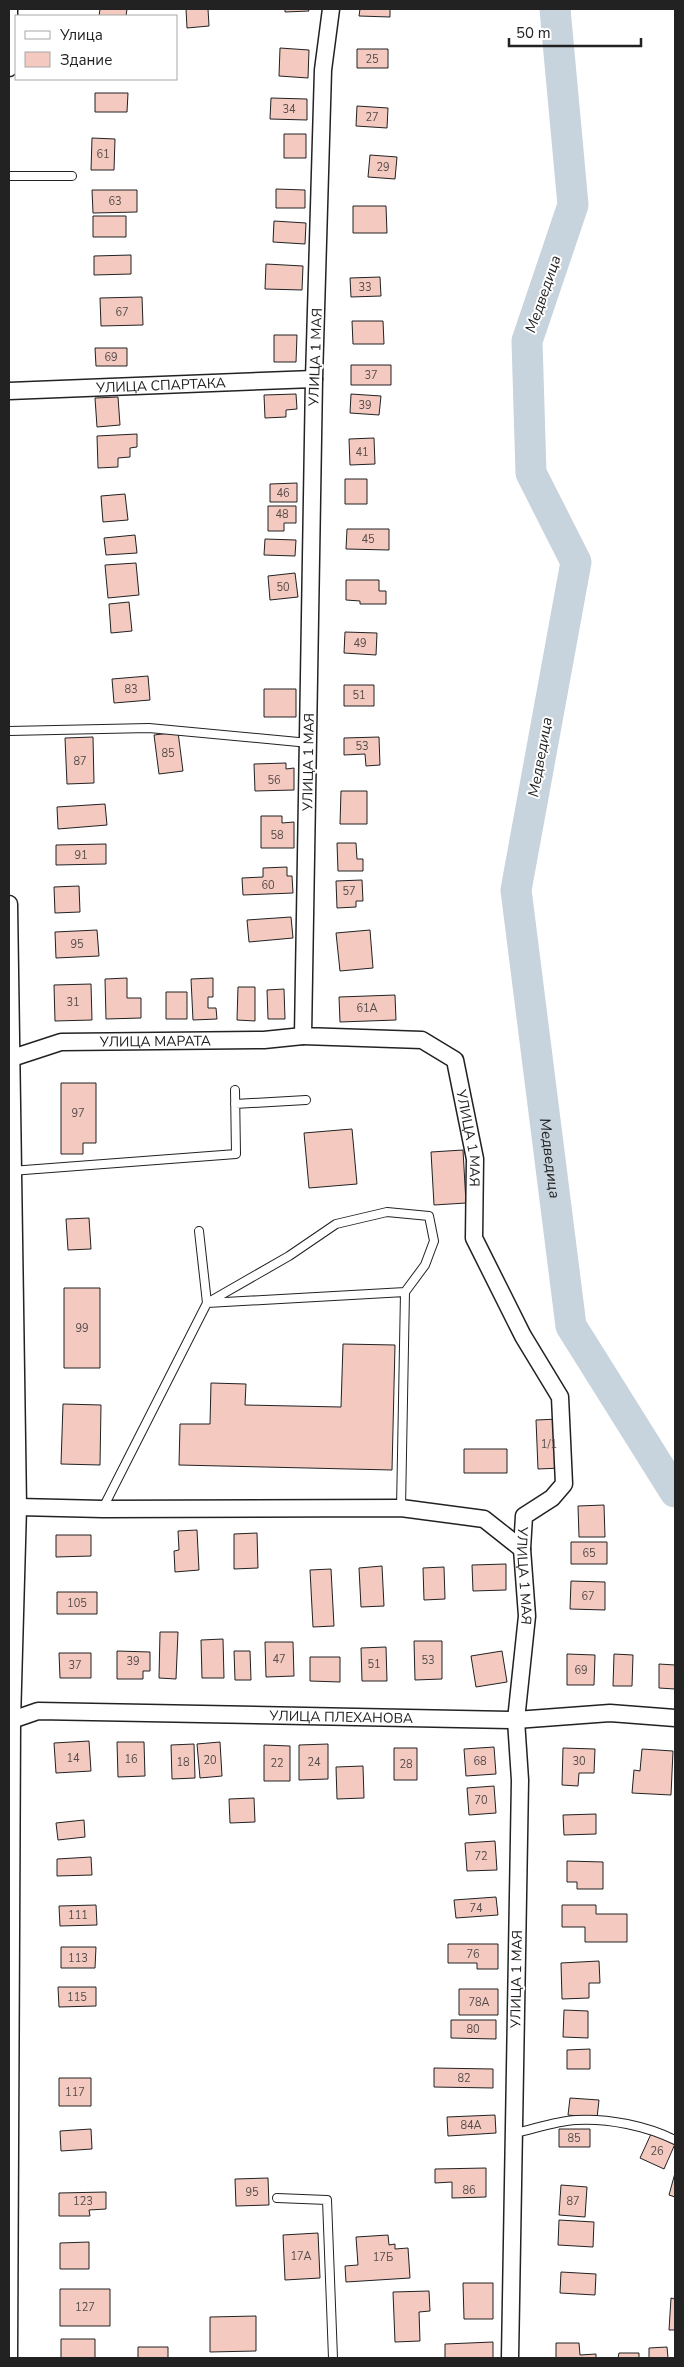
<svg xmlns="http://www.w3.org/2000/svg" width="684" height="2367" viewBox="0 0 684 2367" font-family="'Nunito Sans',sans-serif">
  <rect width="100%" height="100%" fill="#fff"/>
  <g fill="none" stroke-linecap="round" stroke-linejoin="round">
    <path stroke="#c7d3dd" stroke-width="31" id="s1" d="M555,9L573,205L527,341L531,473L576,562L516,890L571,1326L675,1492"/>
  </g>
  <path fill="#f3c9c0" stroke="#222" d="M100,9H127L126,16H99Z
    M186,9H208L209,26L187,28Z
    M285,9H308L309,11L285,12Z
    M360,9H390V17L359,16Z
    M280,48L309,50L308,78L279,76Z
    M357,49H388V68H357Z
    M95,93H128L127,112H95Z
    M271,98L307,99V120L270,119Z
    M357,106L388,108L387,128L356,126Z
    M284,134H306V158H284Z
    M92,138L115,139L114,170H91Z
    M370,155L397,157L395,179L368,177Z
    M276,189L305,190V208H276Z
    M92,190H137V212L93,213Z
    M353,206H386L387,233H353Z
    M93,216H126V237H93Z
    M274,221L306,223L305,244L273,242Z
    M131,255V274L94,275V256Z
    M266,264L303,266L302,290L265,289Z
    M380,277L381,296L351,297L350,278Z
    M142,297L143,325L101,326L100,298Z
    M352,321H383L384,344H353Z
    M274,335H297L296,362H274Z
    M95,348H127V366H96Z
    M351,365H391V385H351Z
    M296,394L297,409L286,410V417L265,418L264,395Z
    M351,394L381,396L379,415L350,413Z
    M118,397L120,425L97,427L95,398Z
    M137,434V447L130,448V457L118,458V467L98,468L97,436Z
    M374,438L375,464L350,465L349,439Z
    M345,479H367V504H345Z
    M297,483V502H270V484Z
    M125,494L128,520L103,522L101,496Z
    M268,506H296V523H284V531H268Z
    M347,529H389V550L346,549Z
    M135,535L137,553L106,555L104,538Z
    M265,539L296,540L295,556L264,555Z
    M136,563L139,595L108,598L105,565Z
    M295,573L298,597L270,600L268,576Z
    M346,580H379V591H386V604H360V601L346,600Z
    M129,602L132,631L111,633L109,604Z
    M345,632L377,633L376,655L344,653Z
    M148,676L150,700L114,703L112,679Z
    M344,685H374V706H344Z
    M264,689H296V717H264Z
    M178,732L183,771L159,774L154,735Z
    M93,737L94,783L67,784L65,738Z
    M379,737L380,765L366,766L365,754L344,755V738Z
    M286,763V769L294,768V790L255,791L254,764Z
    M341,791H367V824H340Z
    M105,804L107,825L58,829L57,807Z
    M261,816H282V823L294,822V848H261Z
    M337,843H356L357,859H363V871H338Z
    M106,844V864L56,865V845Z
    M287,867V876H292L293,893L243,895L242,878L263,877V868Z
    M362,880L363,901H356V907L337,908L336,881Z
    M79,886L80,912L55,913L54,887Z
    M291,917L293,938L249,942L247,920Z
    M97,930L99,956L56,958L55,932Z
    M370,930L373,968L340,971L336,933Z
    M127,978V998H141V1018L106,1019L105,979Z
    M213,978V997H208V1008H216L217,1019L193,1020L191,979Z
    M91,984L92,1020L55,1021L54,985Z
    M238,987H255V1021L237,1020Z
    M284,989L285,1019H268L267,990Z
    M166,992H187V1019H166Z
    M395,995L396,1020L340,1022L339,997Z
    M61,1083H96V1143H83V1154H61Z
    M352,1129L357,1184L309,1188L304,1133Z
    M463,1150L466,1203L434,1205L431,1152Z
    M89,1218L91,1249L68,1250L66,1219Z
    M64,1288H100V1368H64Z
    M343,1344L395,1345L392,1470L179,1465L180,1424H210L211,1383L246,1384L245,1405L341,1407Z
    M63,1404L101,1405L100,1465L61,1464Z
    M559,1419L561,1468L538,1469L536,1420Z
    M464,1449H507V1473H464Z
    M604,1505L605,1537H579L578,1506Z
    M197,1530L199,1570L175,1572L174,1551L179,1550L178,1531Z
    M257,1533L258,1568L234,1569V1534Z
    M56,1535H91V1556L56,1557Z
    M571,1542H607V1564H571Z
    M506,1564V1590L473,1591L472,1565Z
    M382,1566L384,1606L361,1607L359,1568Z
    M444,1567L445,1599L424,1600L423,1568Z
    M331,1569L334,1626L313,1627L310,1570Z
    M571,1581L605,1582V1610L570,1609Z
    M57,1592H97V1614H57Z
    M160,1632H178L176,1679L159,1678Z
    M223,1639L224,1678H202L201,1640Z
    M414,1641H442V1679L415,1680Z
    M265,1642H293L294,1676L266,1677Z
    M386,1647L387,1681H362L361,1648Z
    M117,1651L150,1652V1671H143V1679H117Z
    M234,1651H250L251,1680H235Z
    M502,1651L507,1682L476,1687L471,1656Z
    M59,1653H91V1678H60Z
    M567,1654L595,1655L594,1685H567Z
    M614,1654L633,1655L632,1686H613Z
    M310,1657H340V1682L310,1681Z
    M659,1664L675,1665V1689L659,1688Z
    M89,1741L91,1771L56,1773L54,1743Z
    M117,1742H144L145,1776L118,1777Z
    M220,1742L222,1776L200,1778L197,1744Z
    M194,1744L195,1778L172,1779L171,1745Z
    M328,1744V1779L299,1780V1745Z
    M264,1745L290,1746V1781H264Z
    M494,1747L496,1774L466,1776L464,1749Z
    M394,1748H417V1780H394Z
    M563,1748L595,1749L594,1773H579L578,1786L562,1785Z
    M642,1749L673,1751L671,1795L632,1793L634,1770L640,1771Z
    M363,1766L364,1798L337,1799L336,1767Z
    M494,1786L496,1813L469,1815L467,1788Z
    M254,1798L255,1822L230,1823L229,1799Z
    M596,1814V1834L564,1835L563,1815Z
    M84,1820L85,1837L58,1840L56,1823Z
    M495,1841L497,1870L467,1871L465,1843Z
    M91,1857L92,1875L57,1876V1859Z
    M567,1861L603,1862V1889H577V1882H567Z
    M496,1897L498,1915L456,1918L454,1900Z
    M96,1905L97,1925L60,1926L59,1906Z
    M562,1905H596V1914H627V1942H585V1927H562Z
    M448,1944H498V1969H477V1963H448Z
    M61,1947H96L95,1968H61Z
    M599,1961L600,1983H589V1998L562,1999L561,1963Z
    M58,1987H96V2006L59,2007Z
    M459,1989H498V2015H459Z
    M564,2010L588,2011V2038L563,2037Z
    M451,2020H496V2039L451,2038Z
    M590,2049V2069H567V2050Z
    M434,2068L493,2069V2088L434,2087Z
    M59,2078H91V2106H59Z
    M570,2098L599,2100L597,2118L568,2115Z
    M495,2115L496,2133L448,2136L447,2117Z
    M91,2129L92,2149L61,2151L60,2131Z
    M559,2129H590V2147H559Z
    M651,2134L675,2144L664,2169L640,2158Z
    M486,2168V2197L452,2198V2182L435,2183V2169Z
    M675,2173V2197L669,2195Z
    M268,2178L269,2205L236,2206L235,2179Z
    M561,2185L587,2187L585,2217L559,2215Z
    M106,2192V2209L89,2210L90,2216H59V2193Z
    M559,2220L594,2222L593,2247L558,2245Z
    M318,2233L320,2278L285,2280L283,2235Z
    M388,2235L389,2245L395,2244V2249L408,2248L410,2278L346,2282L345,2266L358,2265L356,2237Z
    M89,2242V2269H60V2243Z
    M561,2272L596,2274L595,2295L560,2293Z
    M463,2283H493V2319H464Z
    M60,2289H110V2326H60Z
    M429,2291L430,2311L419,2312L420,2341L395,2342L393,2292Z
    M671,2298L675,2299V2330H669Z
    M256,2316V2351L210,2352V2317Z
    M61,2339H95V2358H61Z
    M493,2342V2358H445V2344Z
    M556,2343H579L580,2355L596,2354V2358H556Z
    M138,2347H168V2358H138Z
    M667,2347L668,2358H649V2348Z
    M619,2353H639V2358H618Z"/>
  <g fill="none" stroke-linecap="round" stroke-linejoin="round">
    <defs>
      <path id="lane" d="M9,176H72
        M9,731L149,728L309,743
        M235,1104L306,1100
        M11,1171L236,1154L235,1090
        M199,1231L207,1303L289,1256L336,1224L387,1212L429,1216L434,1241L425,1265L405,1292L401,1508
        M103,1508L207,1303L405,1292
        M515,2133C534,2129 556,2121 576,2120C608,2118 647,2126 675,2140
        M277,2198L327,2200L333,2358"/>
      <g id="street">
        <path id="s2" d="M331,9L323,70L314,379L303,1036L422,1040L455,1060L475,1159L474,1238L523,1336L560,1397L564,1484L552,1498L524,1516L522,1549L527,1616L516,1720L520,1780L510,2358"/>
        <path d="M9,68V9"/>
        <path id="s3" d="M9,391L314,379"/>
        <path d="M9,904L18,1507L12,1721L9,2358"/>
        <path id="s4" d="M9,1059L61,1042L264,1040L303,1036"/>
        <path d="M18,1507L103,1509L401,1508L484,1519L522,1549"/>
        <path id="s5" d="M9,1721L38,1711L516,1720L610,1713L675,1718"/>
      </g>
    </defs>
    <use href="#lane" stroke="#222" stroke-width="10"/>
    <use href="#street" stroke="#222" stroke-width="19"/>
    <use href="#lane" stroke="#fff" stroke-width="8"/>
    <use href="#street" stroke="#fff" stroke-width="16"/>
  </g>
  <g text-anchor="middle" stroke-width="4" stroke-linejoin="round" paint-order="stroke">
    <g font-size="11" fill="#564c4a">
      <text x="372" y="63">25</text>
      <text x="289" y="113">34</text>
      <text x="372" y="121">27</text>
      <text x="103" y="158">61</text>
      <text x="383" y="171">29</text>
      <text x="115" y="205">63</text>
      <text x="365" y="291">33</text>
      <text x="122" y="316">67</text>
      <text x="111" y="361">69</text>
      <text x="371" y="379">37</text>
      <text x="365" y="409">39</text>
      <text x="362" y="456">41</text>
      <text x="283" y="497">46</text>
      <text x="282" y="518">48</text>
      <text x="368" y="543">45</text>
      <text x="283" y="591">50</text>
      <text x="360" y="647">49</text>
      <text x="131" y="693">83</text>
      <text x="359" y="699">51</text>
      <text x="362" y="750">53</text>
      <text x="168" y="757">85</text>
      <text x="80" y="765">87</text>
      <text x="274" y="784">56</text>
      <text x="277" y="839">58</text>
      <text x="81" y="859">91</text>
      <text x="268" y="889">60</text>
      <text x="349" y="895">57</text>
      <text x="77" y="948">95</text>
      <text x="73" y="1006">31</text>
      <text x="367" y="1012">61А</text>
      <text x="78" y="1117">97</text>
      <text x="82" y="1332">99</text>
      <text x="549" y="1448">1/1</text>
      <text x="589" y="1557">65</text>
      <text x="588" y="1600">67</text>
      <text x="77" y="1607">105</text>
      <text x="279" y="1663">47</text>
      <text x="428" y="1664">53</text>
      <text x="133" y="1665">39</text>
      <text x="374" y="1668">51</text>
      <text x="75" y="1669">37</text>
      <text x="581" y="1674">69</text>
      <text x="73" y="1762">14</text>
      <text x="131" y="1763">16</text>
      <text x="210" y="1764">20</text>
      <text x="480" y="1765">68</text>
      <text x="579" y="1765">30</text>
      <text x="183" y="1766">18</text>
      <text x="314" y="1766">24</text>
      <text x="277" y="1767">22</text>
      <text x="406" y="1768">28</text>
      <text x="481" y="1804">70</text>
      <text x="481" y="1860">72</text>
      <text x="476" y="1912">74</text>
      <text x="78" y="1919">111</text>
      <text x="473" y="1958">76</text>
      <text x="78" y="1962">113</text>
      <text x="77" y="2001">115</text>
      <text x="479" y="2006">78А</text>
      <text x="473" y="2033">80</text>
      <text x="464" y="2082">82</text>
      <text x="75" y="2096">117</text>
      <text x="471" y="2129">84А</text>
      <text x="574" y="2142">85</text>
      <text x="657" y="2155">26</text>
      <text x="469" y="2194">86</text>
      <text x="252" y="2196">95</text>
      <text x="83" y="2205">123</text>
      <text x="573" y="2205">87</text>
      <text x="301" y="2260">17А</text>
      <text x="383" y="2261">17Б</text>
      <text x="85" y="2311">127</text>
    </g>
    <g font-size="14" fill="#222" stroke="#fff">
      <text transform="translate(315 357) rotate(-88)" y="5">УЛИЦА 1 МАЯ</text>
      <text dy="5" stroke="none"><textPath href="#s3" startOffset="152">УЛИЦА СПАРТАКА</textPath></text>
      <text transform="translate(308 762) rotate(-89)" y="5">УЛИЦА 1 МАЯ</text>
      <text dy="5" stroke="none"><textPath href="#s4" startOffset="149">УЛИЦА МАРАТА</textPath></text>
      <text dy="5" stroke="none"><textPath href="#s2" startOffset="1265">УЛИЦА 1 МАЯ</textPath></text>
      <text dy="5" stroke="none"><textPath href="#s2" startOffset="1745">УЛИЦА 1 МАЯ</textPath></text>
      <text dy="5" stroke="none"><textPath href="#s5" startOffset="334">УЛИЦА ПЛЕХАНОВА</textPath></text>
      <text transform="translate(516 1979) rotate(-89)" y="5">УЛИЦА 1 МАЯ</text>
    </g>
    <g font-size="15" font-style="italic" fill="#222" stroke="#fff">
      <text transform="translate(543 294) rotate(-71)" y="5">Медведица</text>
      <text transform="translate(540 757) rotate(-80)" y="5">Медведица</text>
      <text dy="5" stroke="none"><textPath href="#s1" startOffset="1176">Медведица</textPath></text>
    </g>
  </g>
  <rect width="684" height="2367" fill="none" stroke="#222222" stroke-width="20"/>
  <rect x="15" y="15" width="162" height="65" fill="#ffffff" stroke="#a7a7a7"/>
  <rect x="25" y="31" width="25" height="8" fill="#ffffff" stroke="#a7a7a7"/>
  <text x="60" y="40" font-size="15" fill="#222222">Улица</text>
  <rect x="25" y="52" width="25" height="15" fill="#f3c9c0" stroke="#a7a7a7"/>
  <text x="60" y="65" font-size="15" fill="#222222">Здание</text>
  <path d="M509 38v8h132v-8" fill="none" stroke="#222222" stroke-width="2.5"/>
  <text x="516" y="38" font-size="15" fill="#222222" stroke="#ffffff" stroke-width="4" paint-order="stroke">50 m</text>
</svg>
